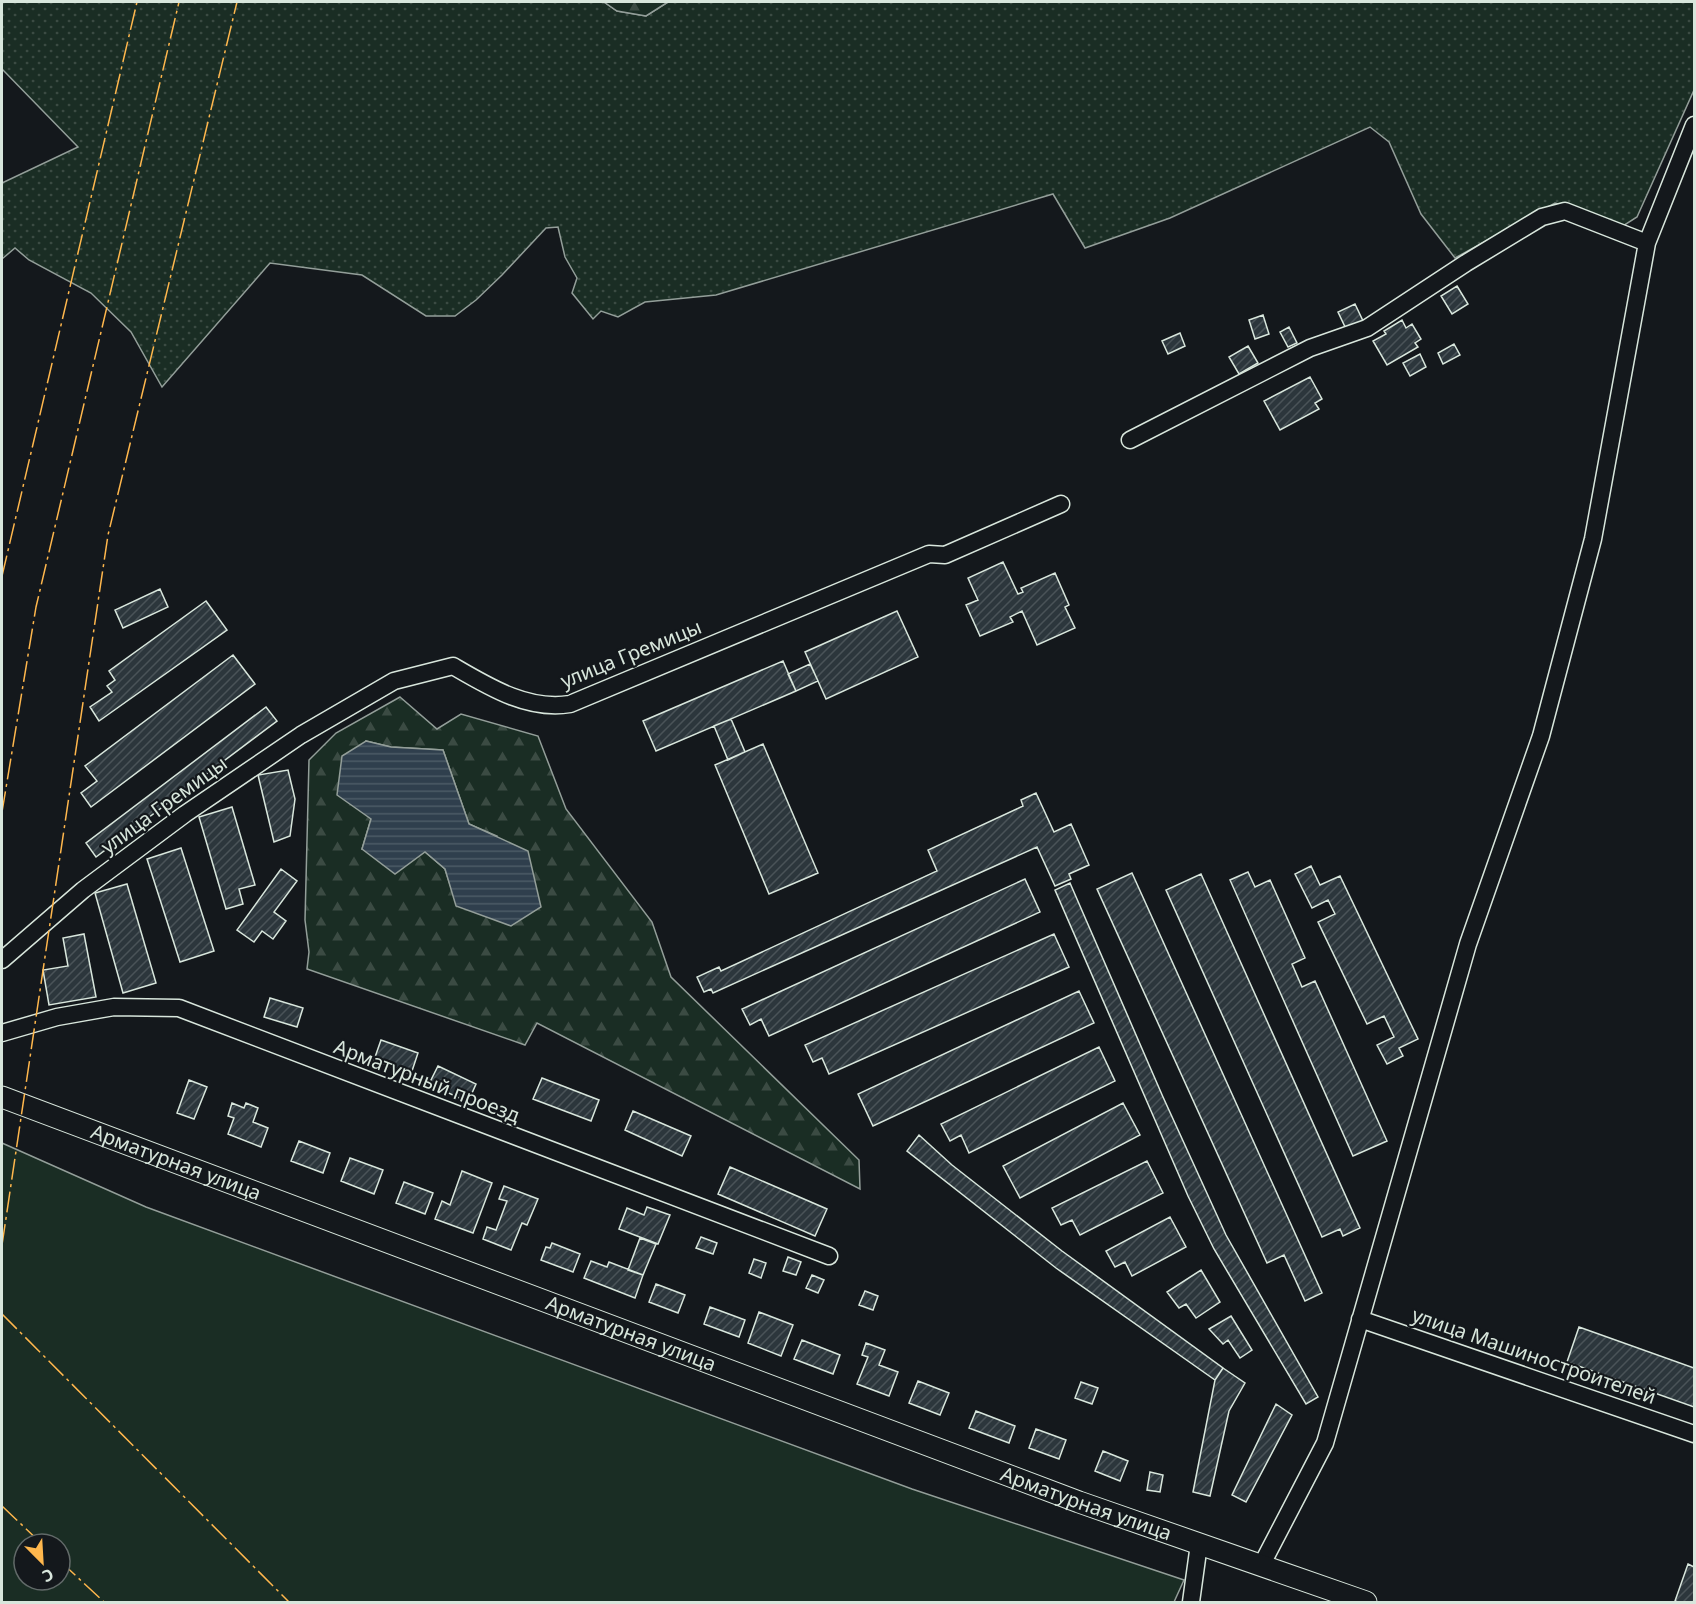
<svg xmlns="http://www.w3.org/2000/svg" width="1696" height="1604" viewBox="0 0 1696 1604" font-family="'Noto Sans',sans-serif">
  <defs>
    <pattern id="grass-dots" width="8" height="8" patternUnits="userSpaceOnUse" patternTransform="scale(1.5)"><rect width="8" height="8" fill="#1a2d24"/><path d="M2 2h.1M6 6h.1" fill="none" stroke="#3b4b43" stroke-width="1.8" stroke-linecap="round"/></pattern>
    <pattern id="forest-firs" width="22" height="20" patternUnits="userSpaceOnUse" patternTransform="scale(1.5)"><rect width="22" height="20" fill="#1a2d24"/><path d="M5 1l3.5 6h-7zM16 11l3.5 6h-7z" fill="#3b4b43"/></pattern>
    <pattern id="water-rules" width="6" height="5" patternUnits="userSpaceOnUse" patternTransform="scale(1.5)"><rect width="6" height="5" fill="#2f3f4d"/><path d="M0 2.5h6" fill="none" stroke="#4c5b66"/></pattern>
    <pattern id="building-hatch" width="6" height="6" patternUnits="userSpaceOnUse" patternTransform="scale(1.5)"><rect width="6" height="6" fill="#2c363c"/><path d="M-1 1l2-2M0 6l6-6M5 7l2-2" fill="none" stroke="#4a5358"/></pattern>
  </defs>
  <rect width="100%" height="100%" fill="#14181c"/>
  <path fill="url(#grass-dots)" stroke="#939e99" stroke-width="1.5" d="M2,2H604L617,11L646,16L668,2H1694V90L1637,217L1623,226L1588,212L1555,203L1455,258L1421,214L1389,142L1370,127L1170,218L1085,248L1053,194L716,295L645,302L618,317L601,311L593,319L572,293L577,278L565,257L558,227L546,228L502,275L476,300L455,316H426L362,275L270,263L162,387L131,332L91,293L29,260L15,248L2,259V183L78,147L2,69Z"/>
  <path fill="url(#forest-firs)" stroke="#939e99" stroke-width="1.5" fill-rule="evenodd" d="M604,2H668L646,16L617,11Z
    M400,697L437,729L461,714L538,736L566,809L652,922L671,977L859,1160L860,1189L537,1023L525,1045L307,969L309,952L305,920L309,760L336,733ZM366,741L391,747L443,750L469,824L497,836L457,906L445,869L424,851L362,849L371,819Z"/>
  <path fill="#1a2d24" stroke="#939e99" stroke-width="1.5" fill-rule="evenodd" d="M2,1143L146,1207L912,1489L1184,1580L1174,1602H2ZM24,1544H60V1580H24Z"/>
  <path fill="url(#water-rules)" stroke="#939e99" stroke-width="1.5" d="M366,741L391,747L443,750L469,824L528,851L541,907L511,926L456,906L445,869L425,852L395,874L362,849L371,819L337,795L342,756Z"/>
  <path fill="url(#building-hatch)" stroke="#d8e6dc" stroke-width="1.5" d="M1457,286L1468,304L1452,314L1441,296Z
    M1355,304L1364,323L1347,331L1338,312Z
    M1263,315L1269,334L1255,339L1249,320Z
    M1402,320L1406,328L1412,324L1421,339L1415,343L1418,347L1387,365L1373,341L1386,334L1384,331Z
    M1289,327L1297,343L1288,347L1280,332Z
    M1180,333L1185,346L1168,354L1162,341Z
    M1454,344L1460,355L1443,364L1438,353Z
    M1248,346L1258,363L1239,374L1229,357Z
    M1420,354L1426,367L1410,376L1403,363Z
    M1310,377L1322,399L1315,403L1319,409L1280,430L1264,401Z
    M1003,562L1018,594L1023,592L1021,588L1055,573L1069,605L1065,607L1075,628L1037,645L1022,611L1010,617L1013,622L980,636L966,605L978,600L968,578Z
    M160,589L168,607L123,628L115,610Z
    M206,601L227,630L99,721L90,707L112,692L107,686L115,680L109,671Z
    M897,611L918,657L826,699L805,652Z
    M233,655L255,684L91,807L81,793L97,781L85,766Z
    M783,661L796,691L656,751L643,721Z
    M810,664L818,681L796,691L788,674Z
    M266,707L277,721L96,857L86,843Z
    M731,719L745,752L728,760L714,726Z
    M763,744L818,873L769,894L715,765Z
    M288,770L295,799L290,836L274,842L258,775Z
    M1036,793L1054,832L1071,824L1089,865L1069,874L1071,879L1055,886L1037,847L713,993L711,989L704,992L697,977L719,967L721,971L937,871L928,850L1023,806L1021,800Z
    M232,807L255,885L239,889L243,904L226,909L199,817Z
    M181,848L214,951L180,962L147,859Z
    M1311,866L1320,885L1340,876L1418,1039L1399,1048L1403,1056L1387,1064L1377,1045L1394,1037L1384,1016L1367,1024L1318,922L1335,914L1328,900L1312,908L1295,874Z
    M281,869L297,881L274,912L286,921L273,939L262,931L254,942L237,930Z
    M1248,872L1255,887L1270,880L1305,958L1292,964L1302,987L1315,981L1387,1141L1353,1156L1230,880Z
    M1132,873L1322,1293L1305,1301L1284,1255L1267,1263L1097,889Z
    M1201,874L1360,1228L1343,1236L1340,1229L1322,1237L1166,890Z
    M1025,879L1040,912L769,1036L761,1019L750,1025L742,1009Z
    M1070,883L1163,1097L1226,1235L1318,1397L1306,1404L1214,1249L1188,1196L1055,890Z
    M127,884L156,983L123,993L95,893Z
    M84,934L96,997L49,1005L43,970L68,966L63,938Z
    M1054,934L1069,967L829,1074L822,1058L813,1062L805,1045Z
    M1079,991L1094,1023L873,1126L858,1094Z
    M270,998L303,1008L297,1027L264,1017Z
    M381,1040L418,1053L411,1074L374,1060Z
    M1099,1047L1115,1081L969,1153L961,1135L950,1141L941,1124Z
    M438,1066L476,1084L468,1102L429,1084Z
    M542,1078L599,1100L591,1121L533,1099Z
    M189,1080L207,1087L194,1119L177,1113Z
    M232,1103L244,1108L246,1103L258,1108L253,1122L268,1128L261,1147L228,1134L234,1118L228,1116Z
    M1123,1103L1140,1135L1020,1198L1003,1166Z
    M633,1111L691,1136L682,1156L625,1130Z
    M919,1135L952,1165L1062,1251L1223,1368L1215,1380L1056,1268L907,1151Z
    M299,1141L330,1153L323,1173L291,1161Z
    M350,1158L383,1170L374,1194L341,1181Z
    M1147,1161L1163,1193L1080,1235L1072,1220L1061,1225L1052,1208Z
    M730,1167L827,1209L815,1236L718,1194Z
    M462,1171L492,1183L473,1233L435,1219L442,1201L450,1205Z
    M404,1182L433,1193L425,1214L396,1203Z
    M504,1186L538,1199L527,1225L522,1223L511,1250L483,1239L487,1227L496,1230L507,1201L499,1199Z
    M647,1207L670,1215L658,1244L619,1229L627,1208L644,1215Z
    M1170,1217L1186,1247L1132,1276L1125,1262L1115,1267L1106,1251Z
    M701,1237L717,1243L713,1254L696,1248Z
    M640,1238L656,1244L643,1275L628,1270Z
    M552,1243L580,1254L573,1272L541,1260L546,1247L550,1248Z
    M788,1257L801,1262L796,1275L783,1271Z
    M754,1259L766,1263L761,1278L749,1273Z
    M591,1261L607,1267L609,1262L643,1275L635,1298L584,1278Z
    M1201,1270L1220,1302L1196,1318L1186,1304L1179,1308L1167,1292Z
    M812,1275L824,1280L818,1293L806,1288Z
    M656,1284L685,1295L678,1313L649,1302Z
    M865,1291L878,1296L873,1310L859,1305Z
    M710,1307L745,1320L739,1337L704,1324Z
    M759,1312L793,1325L781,1356L748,1343Z
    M1231,1316L1252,1350L1240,1358L1228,1340L1223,1344L1209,1329Z
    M1579,1327L1694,1368V1407L1567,1362Z
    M802,1340L840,1355L833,1374L794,1359Z
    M866,1343L885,1350L879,1365L898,1372L889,1396L857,1384L868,1357L862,1355Z
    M1223,1368L1245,1383L1229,1411L1210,1496L1193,1492L1215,1380Z
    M918,1381L949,1393L940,1415L909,1403Z
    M1081,1382L1098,1388L1092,1404L1075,1398Z
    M1276,1404L1292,1415L1246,1502L1232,1495Z
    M976,1411L1015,1426L1009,1443L969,1428Z
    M1036,1429L1066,1440L1059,1459L1029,1448Z
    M1103,1451L1128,1461L1120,1481L1095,1471Z
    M1150,1472L1163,1475L1160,1492L1147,1490Z
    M1688,1564L1694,1567V1602H1678L1675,1601Z"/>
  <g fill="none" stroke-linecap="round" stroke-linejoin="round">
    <defs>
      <path id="minor" d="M1130,440L1310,348L1367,328L1466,263L1542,217L1565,211L1647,243
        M2,960L83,890L185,814L301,735L394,681L453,666C489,687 528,711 570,704L929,554L945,555L1061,504
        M2,1033L57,1017L114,1007L179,1008L829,1256
        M1360,1319L1694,1434
        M1261,1566L1325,1443L1468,944L1541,736L1593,539L1647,243L1694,125
        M1191,1602L1199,1544"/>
      <g id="tertiary">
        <path id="s1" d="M2,1097L1079,1502L1366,1602"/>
      </g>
    </defs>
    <use href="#minor" stroke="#d8e6dc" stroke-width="19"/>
    <use href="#tertiary" stroke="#d8e6dc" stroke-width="23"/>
    <use href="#minor" stroke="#14181c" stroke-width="16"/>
    <use href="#tertiary" stroke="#14181c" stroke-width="21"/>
    <path stroke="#ffb74d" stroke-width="1.5" stroke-dasharray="21 4.5 3 4.5" stroke-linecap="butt" d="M2,576L137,2
      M2,812L36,607L179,2
      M2,1245L108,535L237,2
      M2,1314L289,1602
      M2,1506L42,1544
      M60,1561L104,1602"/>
  </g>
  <g text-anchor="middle" stroke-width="4.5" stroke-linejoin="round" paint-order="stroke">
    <g font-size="20" fill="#d8e6dc" stroke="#14181c">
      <text transform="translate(631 654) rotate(-22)" y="7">улица Гремицы</text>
      <text transform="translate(164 805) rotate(-36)" y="7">улица Гремицы</text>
      <text transform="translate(427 1081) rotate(21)" y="7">Арматурный проезд</text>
      <text dy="7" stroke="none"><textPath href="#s1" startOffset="186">Арматурная улица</textPath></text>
      <text dy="7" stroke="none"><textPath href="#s1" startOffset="672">Арматурная улица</textPath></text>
      <text transform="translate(1534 1356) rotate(19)" y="7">улица Машиностроителей</text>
      <text dy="7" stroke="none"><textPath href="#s1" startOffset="1158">Арматурная улица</textPath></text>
    </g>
  </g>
  <rect width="1696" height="1604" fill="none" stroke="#d8e6dc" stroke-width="6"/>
  <g transform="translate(42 1562) rotate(156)"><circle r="28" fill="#14181c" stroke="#626a69" stroke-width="1.5"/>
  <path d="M0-4.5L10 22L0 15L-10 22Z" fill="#ffb74d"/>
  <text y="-9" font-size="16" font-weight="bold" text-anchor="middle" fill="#d8e6dc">С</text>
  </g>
</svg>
